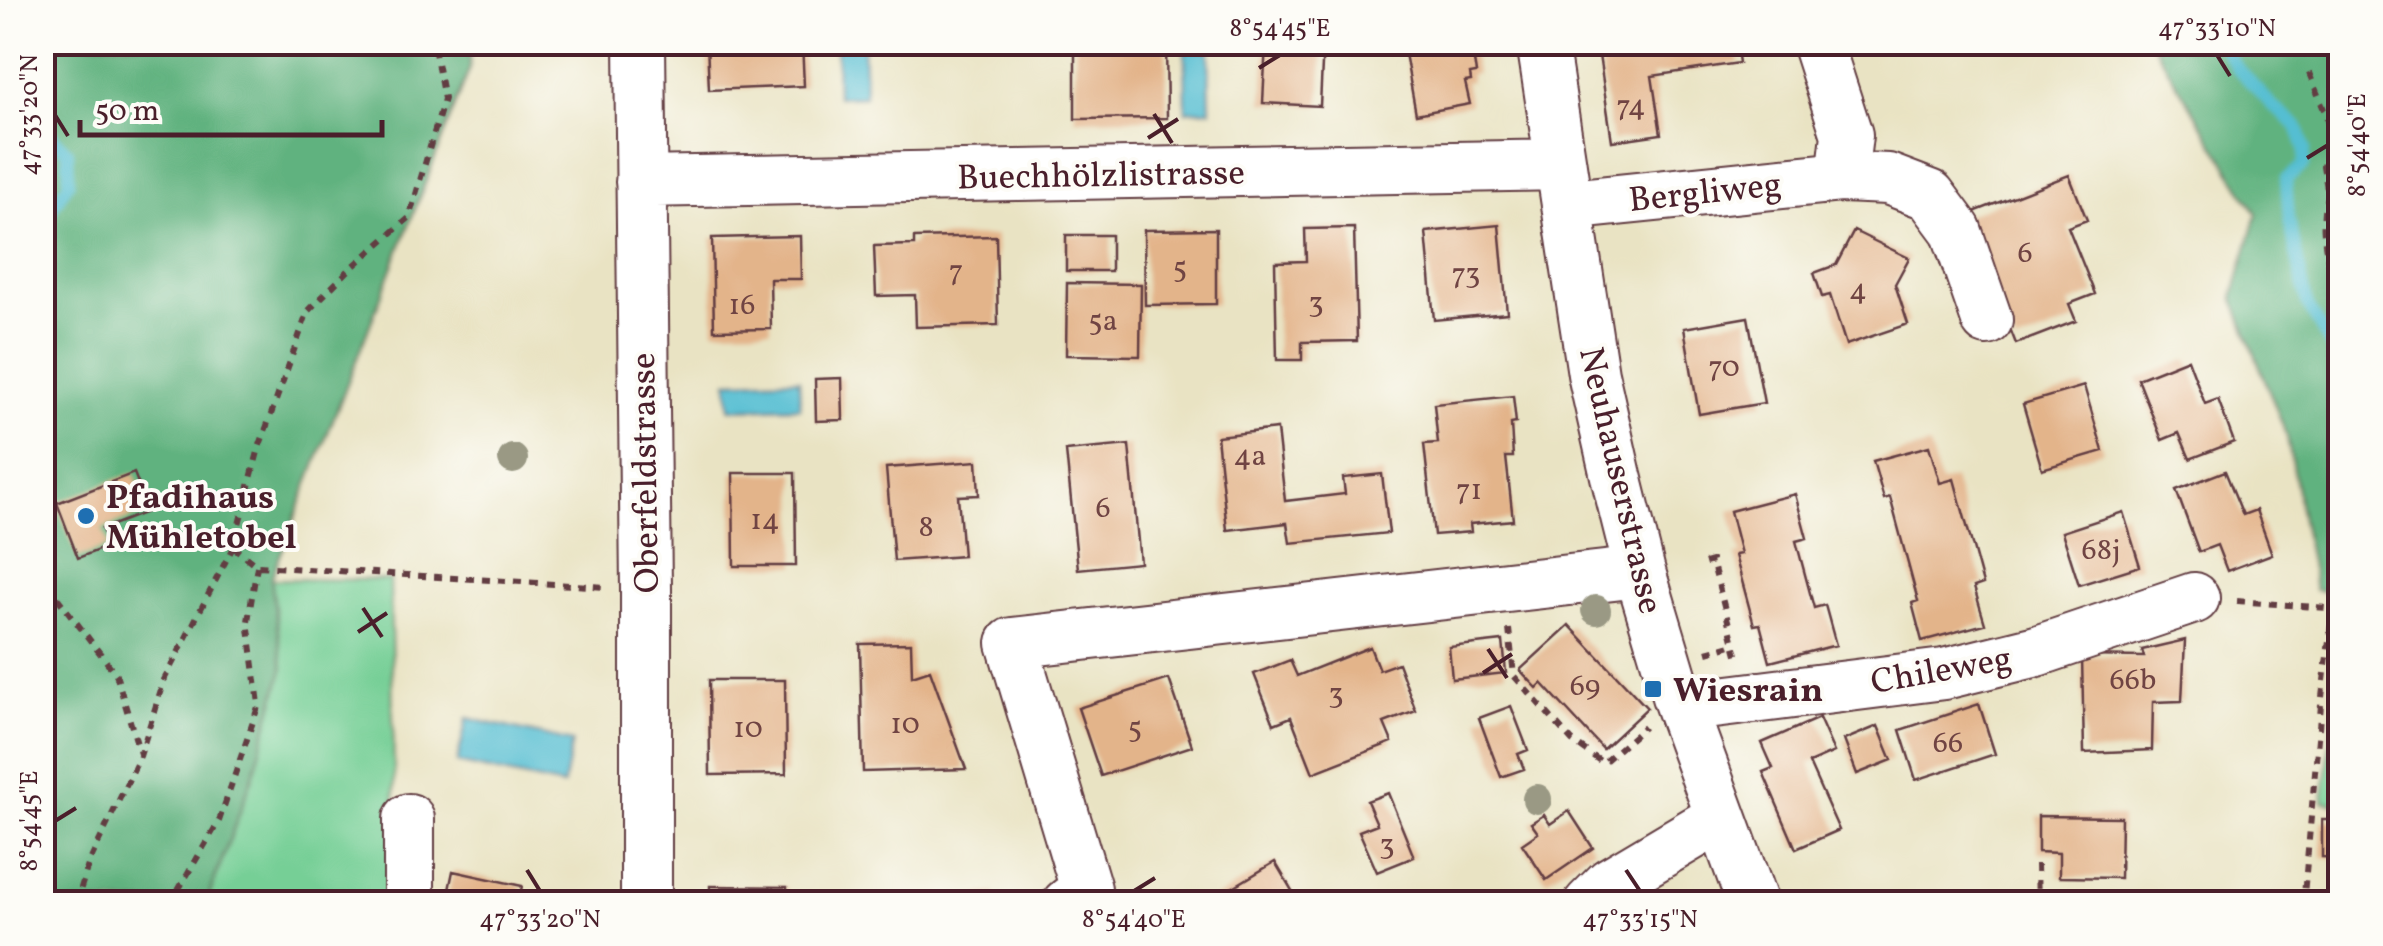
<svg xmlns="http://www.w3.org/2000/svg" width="2383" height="946" viewBox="0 0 2383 946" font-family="Vollkorn,serif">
  <rect width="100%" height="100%" fill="#fdfcf7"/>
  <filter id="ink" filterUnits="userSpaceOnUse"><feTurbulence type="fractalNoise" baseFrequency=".01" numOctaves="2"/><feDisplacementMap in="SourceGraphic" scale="20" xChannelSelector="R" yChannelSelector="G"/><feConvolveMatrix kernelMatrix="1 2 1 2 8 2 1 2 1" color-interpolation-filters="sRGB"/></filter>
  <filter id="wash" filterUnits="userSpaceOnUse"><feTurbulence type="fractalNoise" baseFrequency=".0048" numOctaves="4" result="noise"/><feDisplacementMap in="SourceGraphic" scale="40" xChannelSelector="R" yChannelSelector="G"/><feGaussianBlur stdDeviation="2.25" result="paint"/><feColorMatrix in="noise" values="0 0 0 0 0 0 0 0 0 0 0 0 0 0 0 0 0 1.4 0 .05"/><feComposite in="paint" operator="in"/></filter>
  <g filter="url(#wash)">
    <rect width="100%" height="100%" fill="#e9e3c3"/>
    <path fill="#76cf96" stroke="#607760" stroke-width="2.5" d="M271,579L390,580L397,903L206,904L254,773L283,669Z
      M2340,666V804L2323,802Z"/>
    <path fill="#60b27f" stroke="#556855" stroke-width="2.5" d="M42,43H470V68L271,579L283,669L254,773L206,903H43Z
      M2152,43H2340V594L2315,590L2287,437L2233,297L2257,214Z"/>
    <path fill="#55bed2" stroke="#506e7e" stroke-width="2.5" d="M836,43H863L865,96L837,97Z
      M1185,50H1209L1210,110L1186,111Z
      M799,379L800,407L730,409L728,381Z
      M467,718L572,742L563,786L457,763Z"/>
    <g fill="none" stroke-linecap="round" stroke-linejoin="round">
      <path stroke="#55bed2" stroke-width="12" d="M2220,42L2237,68L2273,106L2297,126L2305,148L2304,165L2286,179L2289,219L2307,304L2340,362
        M42,71L56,42
        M42,126L68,152L69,182L42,224"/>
    </g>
    <g id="blocks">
      <path fill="#e3b48a" d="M707,42H802L804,86L709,90Z
        M1075,42H1166L1167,118L1075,119Z
        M1266,42H1323L1320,106L1263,103Z
        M1403,42H1471L1476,73L1470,74L1471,81L1465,82L1470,104L1416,114Z
        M1597,42H1736L1739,63L1652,76L1661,134L1612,141Z
        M2069,175L2087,220L2068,227L2095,294L2069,304L2076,321L2016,344L1966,215Z
        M1499,225L1507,313L1434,320L1426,232Z
        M1354,228L1357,341L1302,342V360H1277L1275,262L1306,261L1305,229Z
        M1216,229V304L1145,305L1144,230Z
        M1854,231L1909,258L1895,284L1908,324L1846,345L1830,295L1822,297L1814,273L1836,265Z
        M1066,235H1111V271H1066Z
        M800,236L801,279H770L771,329L714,330L712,238Z
        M996,236L998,325L916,327L915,295L876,296L874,246L914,245V238Z
        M1067,283L1141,284L1140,356L1066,355Z
        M1748,317L1764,403L1699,414L1684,328Z
        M2188,359L2205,404L2218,399L2234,442L2190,459L2179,433L2162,440L2138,379Z
        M842,378L843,420L816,421L815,379Z
        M2084,386L2103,451L2042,469L2023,404Z
        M1513,396L1516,423L1511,424L1513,457H1506L1513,520L1470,524L1471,532L1434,535L1424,444L1438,443L1434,404Z
        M1277,429L1285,501L1345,494L1343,478L1382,474L1389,533L1290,543L1287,523L1227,530L1217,436Z
        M1129,445L1140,563L1078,569L1066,451Z
        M1929,446L1940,483L1954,479L1983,584L1974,587L1985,624L1922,641L1912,603L1918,601L1890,497L1884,499L1873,461Z
        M977,461L979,495L958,496L963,556L894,561L886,468Z
        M2225,471L2243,515L2256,510L2272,554L2227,571L2217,545L2199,552L2176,490Z
        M134,473L149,511L102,529L109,546L78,558L57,503Z
        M733,473H795L796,566H734Z
        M1795,494L1807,538L1796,541L1814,608L1825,605L1836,645L1770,662L1760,624L1754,625L1735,555L1741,554L1730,511Z
        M2123,512L2140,566L2079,585L2062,532Z
        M1569,625L1647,708L1603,749L1542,683L1537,688L1520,670Z
        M2185,640L2182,701L2153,702L2152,750L2084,753L2082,656L2144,657L2142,650Z
        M1503,641L1506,673L1452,679L1449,647Z
        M911,643L912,676L930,670L966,769L863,772L860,644Z
        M1370,647L1379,670L1398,663L1416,711L1384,723L1392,742L1313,773L1291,717L1274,724L1254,674L1290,660L1297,676Z
        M1169,679L1192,746L1101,776L1078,708Z
        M709,680H785L786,774L710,775Z
        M1979,704L1995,754L1916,780L1900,730Z
        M1511,706L1528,750L1518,754L1524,769L1501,777L1479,718Z
        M1819,718L1834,752L1809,763L1839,830L1796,849L1763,772L1773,768L1762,743Z
        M1878,726L1892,760L1857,774L1844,740Z
        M1388,793L1414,857L1377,872L1359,831L1377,824L1367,801Z
        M1569,811L1593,848L1546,880L1522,844L1538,833L1531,823L1544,815L1550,824Z
        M2038,816L2121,817L2120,878L2059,877V853L2038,852Z
        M2322,820H2340V858L2322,857Z
        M1275,862L1300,904H1205Z
        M453,871L522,886L518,904H446Z
        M710,886L787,887V904H710Z
        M995,892L997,904H943V902Z"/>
    </g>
  </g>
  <g filter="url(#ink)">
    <use href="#blocks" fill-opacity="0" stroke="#623c42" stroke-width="2.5"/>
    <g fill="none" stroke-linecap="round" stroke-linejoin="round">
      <defs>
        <path id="minor" d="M640,42L646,589V904
          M1542,42L1593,374L1616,476L1640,572L1677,696L1753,904
          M1842,177L1888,179L1930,195L1956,230L1987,320
          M641,182L1561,165
          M1568,205L1842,177L1847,135L1817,42
          M1681,707L1944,674L2037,651L2194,598
          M409,819V904
          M1067,904L1086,889L1012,643L1640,572
          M1589,904L1610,883L1721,817"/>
      </defs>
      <use href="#minor" stroke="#623c42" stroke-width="54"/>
      <path stroke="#623c42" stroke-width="6" stroke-dasharray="8 8" stroke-linecap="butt" d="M2309,73L2325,112L2331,135L2323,166L2328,194
        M2340,205L2328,194C2317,220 2328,272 2340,296
        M233,547L257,566L605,587
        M1705,563L1712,561L1738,658
        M42,596H56L116,674L140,754
        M2237,601L2340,609
        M1509,629L1514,676L1572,741L1603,763L1644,727
        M1707,652L1735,644
        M2037,864L2038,904
        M76,904L88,865L140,756L164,680L233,547L259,448L308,311L349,270L409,218L444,99L433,42
        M170,904L219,821L259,704L248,621L257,566
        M2306,904L2304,895L2321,705L2333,608"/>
      <use href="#minor" stroke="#fff" stroke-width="50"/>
    </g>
    <g fill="#9a9984">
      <circle cx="513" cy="459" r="15"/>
      <circle cx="1596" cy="610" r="15"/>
      <circle cx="1537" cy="799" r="15"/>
    </g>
  </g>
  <path fill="none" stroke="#4a1f2b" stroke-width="4" d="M2217,55L2230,76M1259,68L1280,55M1154,114L1172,143M55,115L68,136M1148,138L1178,119M2307,158L2328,145M363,608L382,637M358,632L387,613M1488,649L1507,678M1483,673L1512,654M55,821L76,808M527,870L540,891M1626,870L1640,891M1134,891L1155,878"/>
  <g fill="#1f6fb2" stroke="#fdfcf7" stroke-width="4">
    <circle cx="86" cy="516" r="10"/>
    <rect x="1643" y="679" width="20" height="20" rx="5"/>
  </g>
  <g text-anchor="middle" stroke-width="8" stroke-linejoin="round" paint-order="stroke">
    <g font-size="30" fill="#704443">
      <text x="1631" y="115">74</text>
      <text x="2025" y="262">6</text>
      <text x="1180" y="277">5</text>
      <text x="956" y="280">7</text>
      <text x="1466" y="283">73</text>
      <text x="1858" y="299">4</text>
      <text x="1316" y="312">3</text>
      <text x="742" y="314">16</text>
      <text x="1103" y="330">5a</text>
      <text x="1724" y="376">70</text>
      <text x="1250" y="465">4a</text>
      <text x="1469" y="499">71</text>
      <text x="1103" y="517">6</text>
      <text x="765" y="529">14</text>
      <text x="926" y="536">8</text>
      <text x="2101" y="559">68j</text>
      <text x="2133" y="689">66b</text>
      <text x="1585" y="695">69</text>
      <text x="1336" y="703">3</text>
      <text x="905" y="733">10</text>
      <text x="748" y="737">10</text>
      <text x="1135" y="737">5</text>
      <text x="1948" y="752">66</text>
      <text x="1387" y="854">3</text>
    </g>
    <g font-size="35" fill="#4a1f2b" stroke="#fdfcf7">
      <text transform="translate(1101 174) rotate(-1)" y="12">Buechhölzlistrasse</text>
      <text transform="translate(1705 191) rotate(-6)" y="12">Bergliweg</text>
      <text transform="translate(644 473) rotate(-91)" y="12">Oberfeldstrasse</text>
      <text transform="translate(1622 480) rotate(77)" y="12">Neuhauserstrasse</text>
      <text transform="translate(1941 669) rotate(-10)" y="12">Chileweg</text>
    </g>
    <g font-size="35" font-weight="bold" fill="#4a1f2b" stroke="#fdfcf7" text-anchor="start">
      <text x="106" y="508">Pfadihaus<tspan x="106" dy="40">Mühletobel</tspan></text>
      <text x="1673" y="701">Wiesrain</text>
    </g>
  </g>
  <rect width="2383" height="946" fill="none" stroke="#fdfcf7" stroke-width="110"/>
  <path d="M80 120v15h302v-15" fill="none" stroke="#4a1f2b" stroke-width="5"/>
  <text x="95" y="120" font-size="30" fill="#4a1f2b" stroke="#fdfcf7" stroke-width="8" paint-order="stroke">50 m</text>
  <rect x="55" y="55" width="2273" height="836" fill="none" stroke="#4a1f2b" stroke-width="4"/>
  <g font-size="25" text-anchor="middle" fill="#4a1f2b">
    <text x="1280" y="36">8°54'45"E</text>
    <text x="2217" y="36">47°33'10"N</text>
    <text transform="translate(28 115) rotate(-90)" y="9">47°33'20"N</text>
    <text transform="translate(2356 145) rotate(-90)" y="9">8°54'40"E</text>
    <text transform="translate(28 821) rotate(-90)" y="9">8°54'45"E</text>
    <text x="540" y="927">47°33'20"N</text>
    <text x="1134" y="927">8°54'40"E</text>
    <text x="1640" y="927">47°33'15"N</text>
  </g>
</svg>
